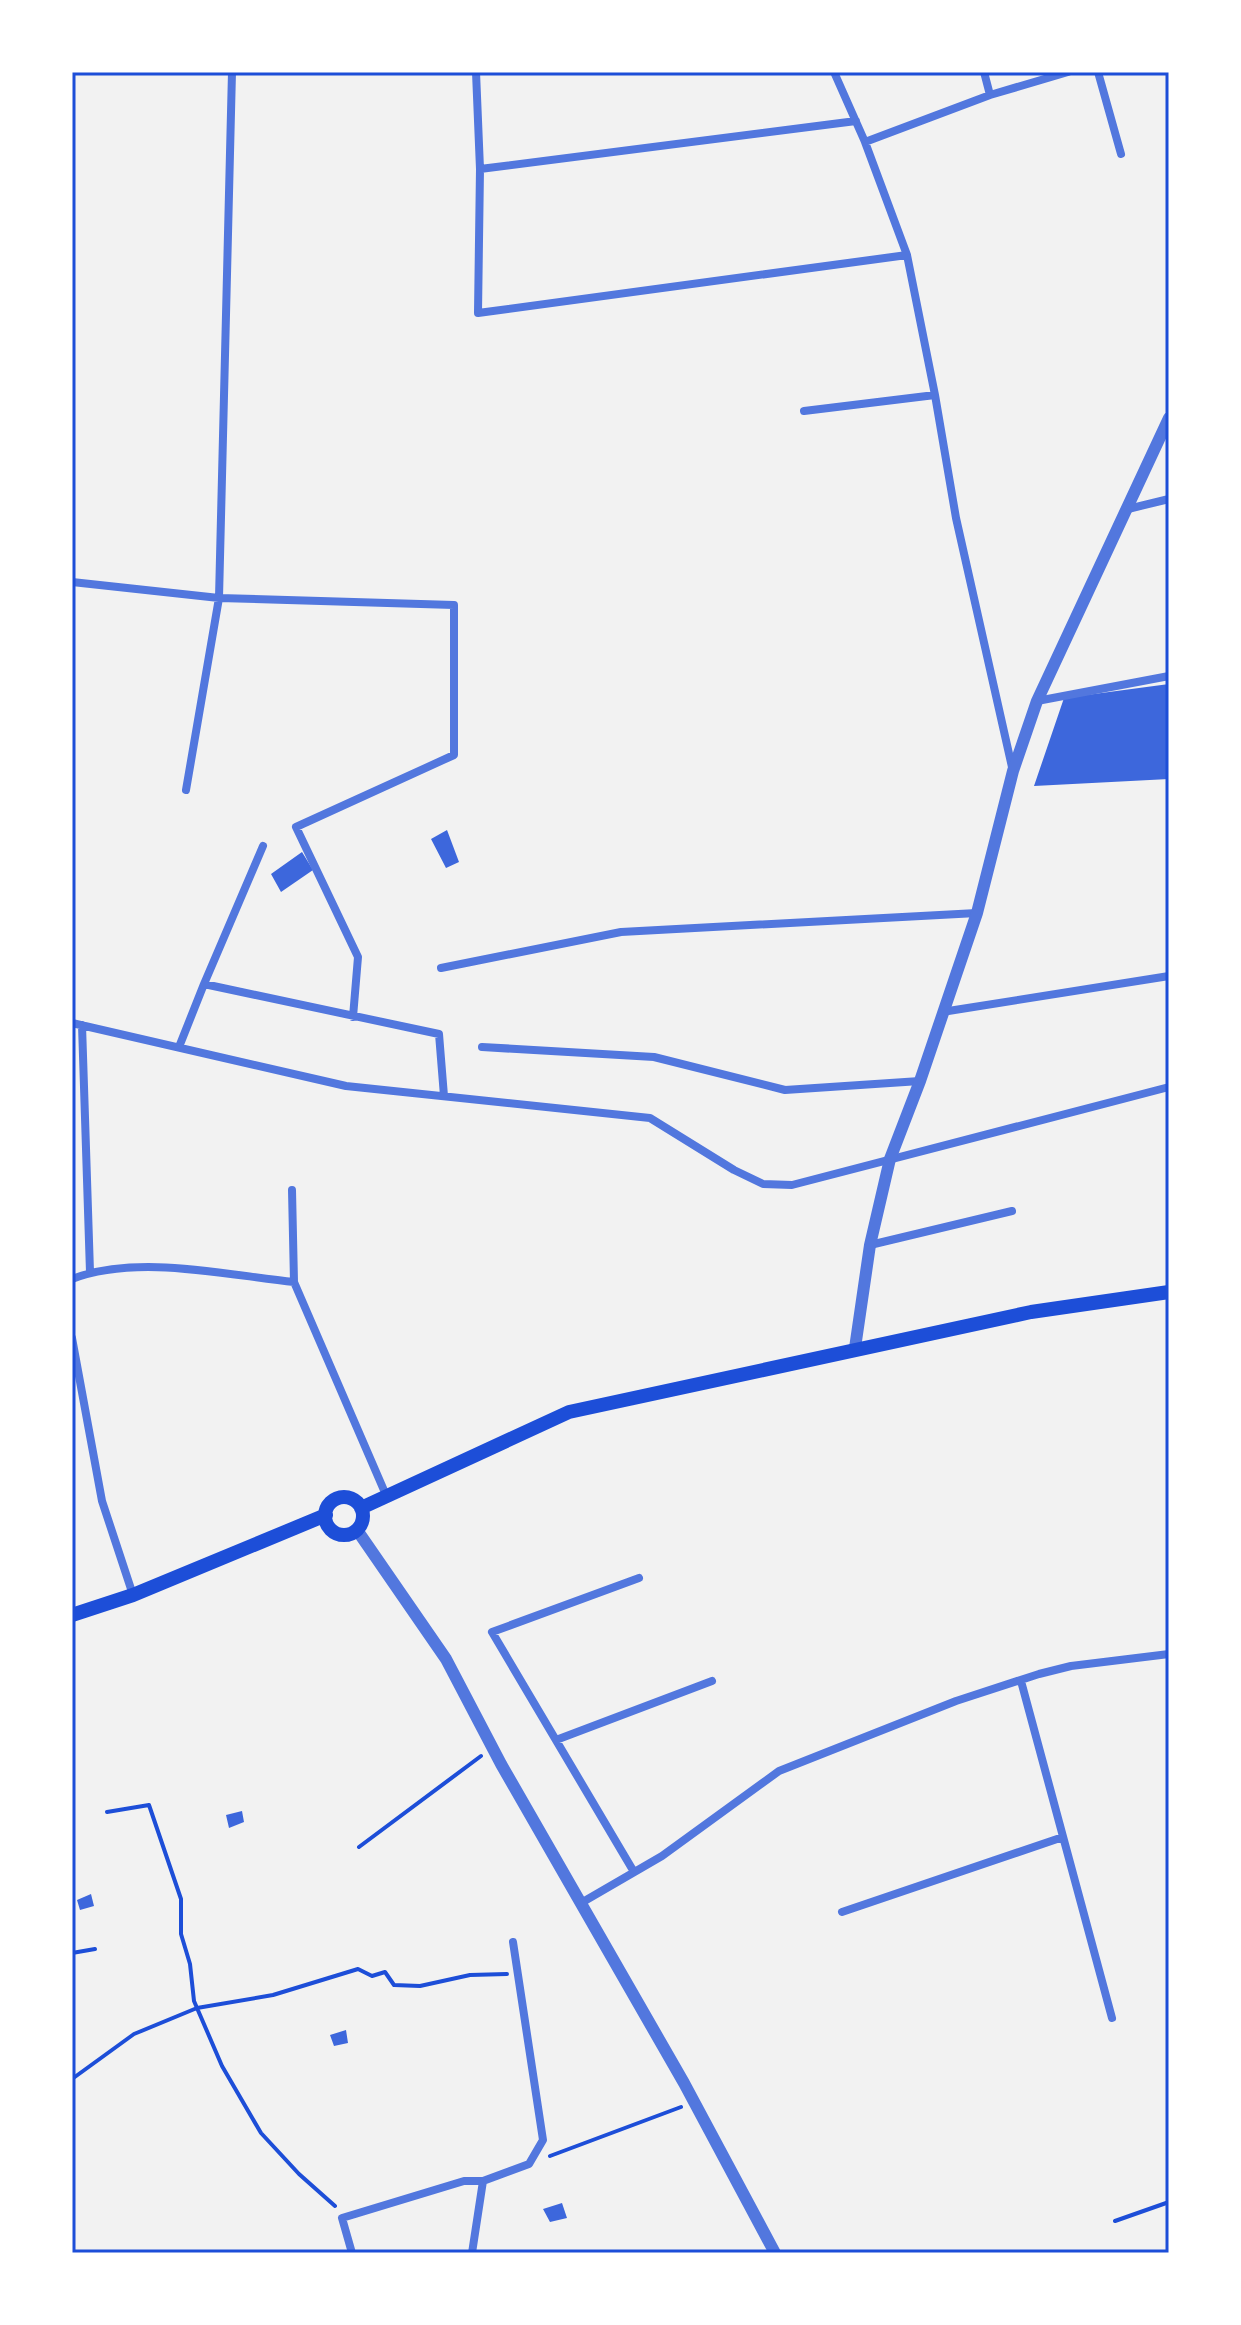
<svg xmlns="http://www.w3.org/2000/svg" width="1241" height="2325" viewBox="0 0 1241 2325" font-family="'DM Sans',sans-serif">
  <rect width="100%" height="100%" fill="#f2f2f2"/>
  <path fill="#3d67dc" d="M1169,684V779L1034,786L1064,698Z
    M447,830L459,862L446,868L431,839Z
    M302,852L313,870L281,892L271,874Z
    M242,1811L244,1822L229,1828L226,1815Z
    M91,1894L94,1906L80,1910L77,1900Z
    M346,2030L348,2043L334,2046L330,2035Z
    M562,2203L567,2218L550,2222L543,2209Z"/>
  <g fill="none" stroke-linecap="round" stroke-linejoin="round">
    <path stroke="#1d4ed8" stroke-width="4" d="M107,1812L149,1805L181,1899V1934L190,1964L194,2001L222,2066L261,2133L299,2174L335,2206
      M359,1847L481,1756
      M72,1953L95,1949
      M72,2079L134,2034L197,2008L273,1995L358,1969L372,1976L385,1972L394,1985L420,1986L470,1975L507,1974
      M550,2156L681,2107
      M1115,2221L1169,2202"/>
    <path stroke="#5277de" stroke-width="8" d="M476,72L480,169L478,313L907,255L935,395L956,518L1012,767
      M834,72L865,142L907,255
      M984,72L990,95
      M1098,72L1121,154
      M865,142L990,95L1068,72
      M480,169L856,121
      M804,411L935,395
      M1128,509L1169,499
      M72,582L219,598L454,605V755L296,827L358,957L353,1017
      M1037,701L1169,676
      M186,790L219,598L232,72
      M441,968L621,932L977,913
      M204,984L263,846
      M942,1012L1169,976
      M72,1023L346,1086L650,1118L734,1170L763,1184L792,1185L1169,1087
      M82,1025L90,1272
      M179,1047L204,984L439,1034L444,1096
      M482,1047L654,1057L785,1090L920,1081
      M292,1190L294,1282L386,1495
      M870,1245L1012,1211
      M72,1279C137,1254 226,1275 294,1282
      M72,1338L102,1501L133,1595
      M1021,1681L1112,2018
      M556,1740L712,1681
      M634,1872L492,1632L639,1578
      M581,1903L662,1856L779,1771L956,1701L1039,1674L1071,1666L1169,1654
      M842,1912L1063,1837
      M352,2253L342,2218L464,2181H483L529,2164L543,2140L513,1942
      M472,2253L483,2181"/>
    <path stroke="#5277de" stroke-width="12" d="M855,1348L870,1245L890,1159L920,1081L977,913L1013,771L1037,701L1169,418
      M357,1530L446,1659L501,1764L684,2083L775,2253"/>
    <path stroke="#1d4ed8" stroke-width="14" d="M325 1516a19 19 0 1 1 38 0a19 19 0 1 1-38 0Z
      M361,1508L569,1412L1031,1312L1169,1292
      M72,1615L133,1595L326,1515"/>
  </g>
  <rect width="1241" height="2325" fill="none" stroke="#ffffff" stroke-width="148"/>
  <rect x="74" y="74" width="1093" height="2177" fill="none" stroke="#1d4ed8" stroke-width="3"/>
</svg>
